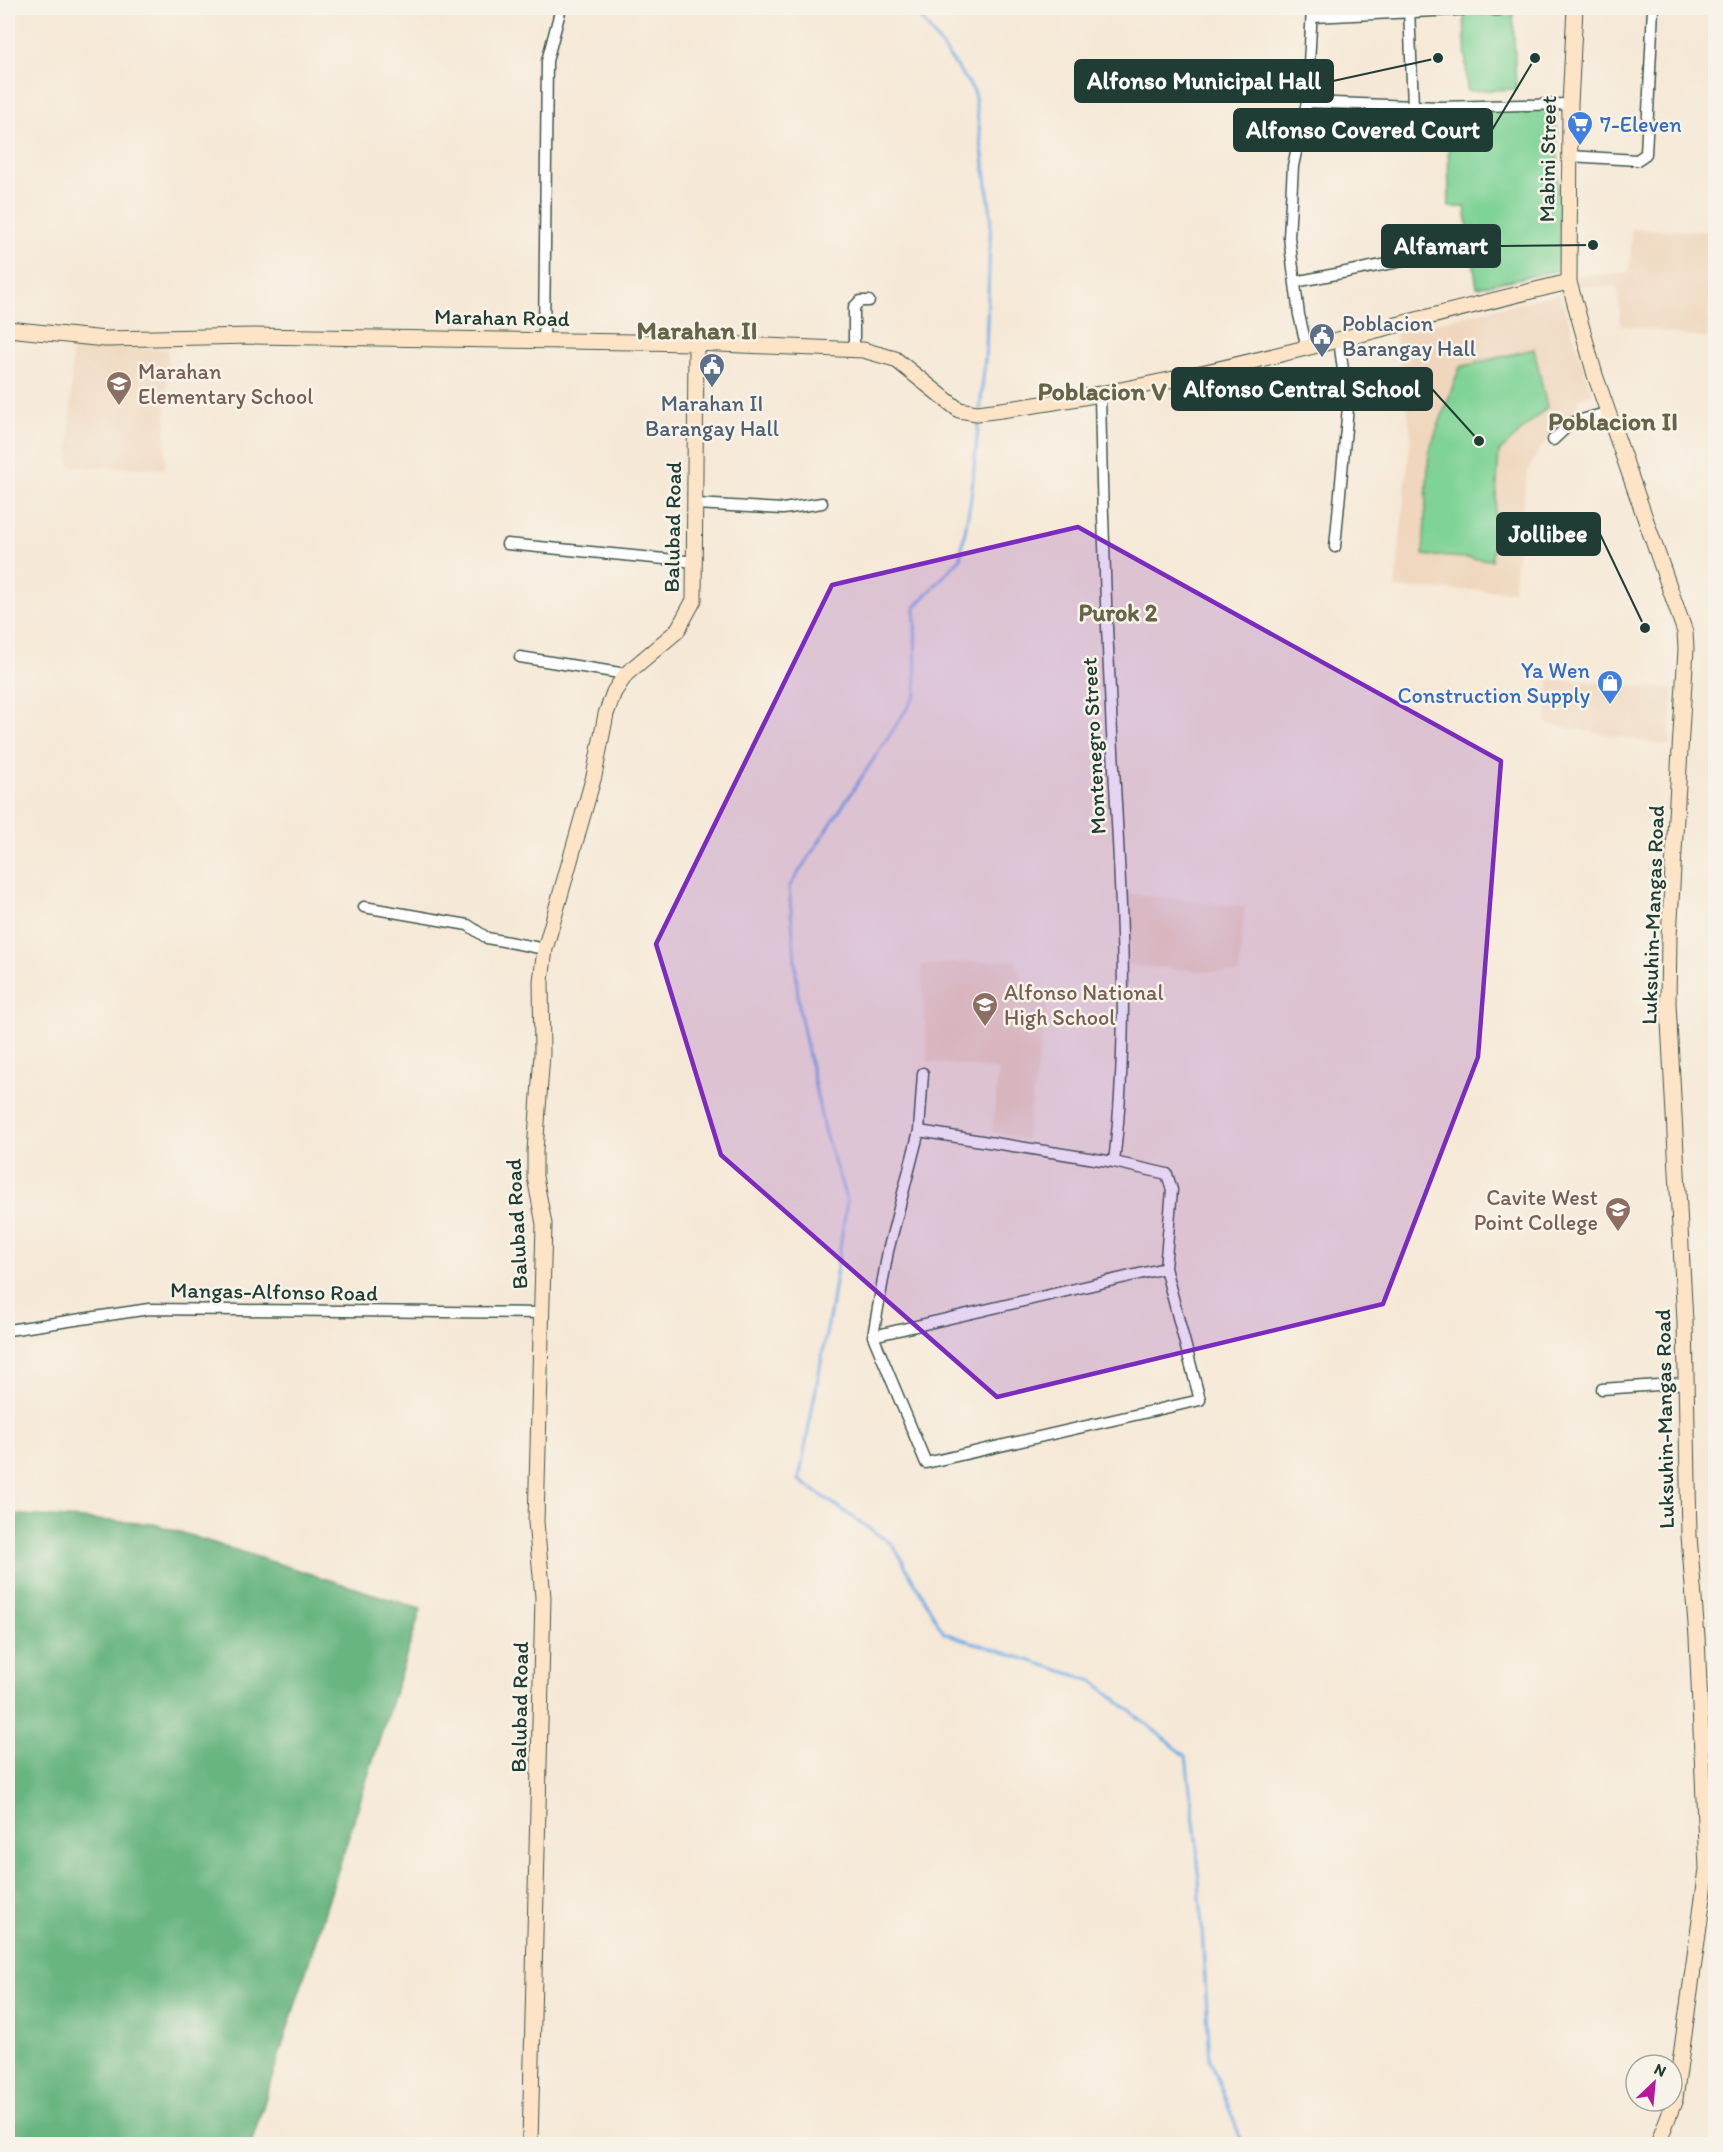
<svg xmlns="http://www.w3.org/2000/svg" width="1723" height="2152" viewBox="0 0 1723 2152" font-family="Itim,sans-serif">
  <rect width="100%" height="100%" fill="#f7f3e8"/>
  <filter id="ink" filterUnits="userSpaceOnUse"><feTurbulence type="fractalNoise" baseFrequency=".0167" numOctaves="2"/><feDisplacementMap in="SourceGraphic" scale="12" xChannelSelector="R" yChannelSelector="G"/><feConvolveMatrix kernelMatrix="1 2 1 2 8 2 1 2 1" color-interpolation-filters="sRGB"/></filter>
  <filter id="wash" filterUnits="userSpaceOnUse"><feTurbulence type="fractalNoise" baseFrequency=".008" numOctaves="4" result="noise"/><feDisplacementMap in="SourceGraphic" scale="24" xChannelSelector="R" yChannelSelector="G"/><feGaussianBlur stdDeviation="1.35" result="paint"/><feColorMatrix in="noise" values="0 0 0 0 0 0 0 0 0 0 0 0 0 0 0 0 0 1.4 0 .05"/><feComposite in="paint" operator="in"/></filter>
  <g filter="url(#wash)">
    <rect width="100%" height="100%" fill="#f6e8d6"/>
    <path fill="#efd6bc" d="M1632,229L1715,231L1707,339L1621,325L1617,287L1573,286V276L1629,272Z
      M1560,293L1592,393L1579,399L1582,416L1557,429L1540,449L1527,472L1513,591L1395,589L1411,433L1395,333Z
      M72,346L168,349L165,469L69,466Z
      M1549,679L1673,689L1669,746L1547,724Z
      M1125,893L1245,907L1239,974L1127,965Z
      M1016,960L1023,985L1049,993L1026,1140L992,1132L999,1070L928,1062L921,965Z"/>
    <path fill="#7fd396" stroke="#4f8865" stroke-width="1.5" d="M1513,12L1516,89L1467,91L1464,13Z
      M1448,108H1556L1561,270L1477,287L1465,207H1449Z
      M1534,349L1547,407L1499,452L1492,560L1423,555L1429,451L1460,367Z"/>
    <path fill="#67b57f" stroke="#43795a" stroke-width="1.5" d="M8,1514L154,1524L421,1609L251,2144H8Z"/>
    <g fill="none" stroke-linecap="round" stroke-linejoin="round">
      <path stroke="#75aee5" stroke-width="3" d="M905,8L922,19L974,91L991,214L986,348L980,409
        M979,418L971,498L960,559L915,607L916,695L789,887L799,1008L824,1130L847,1201L831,1308L799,1480L893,1545L944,1633L1093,1681L1186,1756L1197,1846L1210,2060L1243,2144"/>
    </g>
  </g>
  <g filter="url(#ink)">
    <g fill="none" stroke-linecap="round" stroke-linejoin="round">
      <defs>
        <path id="street" d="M1409,8L1413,106
          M1313,17L1494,8
          M1307,102L1440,107L1570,104
          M1569,156L1637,160L1646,154L1653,8
          M1295,282L1418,258
          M544,341L547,61L561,8
          M1307,348L1299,315L1289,237L1293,166L1307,102L1312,8
          M854,350V307L860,301H869
          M1100,394C1102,507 1106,620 1112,733C1120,876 1131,1020 1114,1162
          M1553,440L1571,423L1609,412
          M696,504L783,509L822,503
          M507,544L696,562
          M1335,547L1348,407L1339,340
          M520,657L626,674
          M364,907L468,925L487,938L545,949
          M919,1131L1114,1162L1167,1174L1172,1190L1165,1268L1200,1400L926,1463L873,1336L888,1251L919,1131L923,1073
          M8,1330L149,1309L542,1313
          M873,1336L1165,1268
          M1602,1389L1686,1383"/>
        <path id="secondary" d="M1494,8H1499
          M1575,8L1570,104L1569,282L1595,375L1685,632L1686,649L1669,936L1668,1003L1685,1321L1689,1536L1697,1637L1707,1869L1675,2099L1658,2144
          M8,329L105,339L253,336L696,343L863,350L895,359L959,410L977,413C1178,389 1373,328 1569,282
          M530,2144L543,1597L536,1522L544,1224L535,1177V1151L542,1054L541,981L545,949L594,776L606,714L614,692L626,674L677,631L694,600L696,343"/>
      </defs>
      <use href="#street" stroke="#3f574c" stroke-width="13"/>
      <use href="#secondary" stroke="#3f574c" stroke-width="17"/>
      <use href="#street" stroke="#fff" stroke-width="10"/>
      <use href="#secondary" stroke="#fee4c6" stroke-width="15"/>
    </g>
  </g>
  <path fill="#7b2cbf" fill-opacity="0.2" stroke="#7b2cbf" stroke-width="4.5" stroke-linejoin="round" d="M1078,527L1501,761L1478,1057L1383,1304L997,1397L721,1155L656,944L832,585Z"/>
  <defs>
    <symbol id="supermarket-pin" viewBox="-11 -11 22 30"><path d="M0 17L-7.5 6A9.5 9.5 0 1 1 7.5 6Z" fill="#3f7fe0" stroke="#f7f3e8"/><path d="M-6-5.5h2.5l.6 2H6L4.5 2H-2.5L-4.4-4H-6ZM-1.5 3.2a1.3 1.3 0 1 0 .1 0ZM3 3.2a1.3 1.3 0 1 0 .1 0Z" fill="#fff"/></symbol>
    <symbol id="civic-pin" viewBox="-11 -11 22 30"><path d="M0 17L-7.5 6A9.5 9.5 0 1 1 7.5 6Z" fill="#5c6f8a" stroke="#f7f3e8"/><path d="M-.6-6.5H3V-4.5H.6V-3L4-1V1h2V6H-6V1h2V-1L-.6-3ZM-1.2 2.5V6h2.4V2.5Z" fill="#fff"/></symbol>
    <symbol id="school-pin" viewBox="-11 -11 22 30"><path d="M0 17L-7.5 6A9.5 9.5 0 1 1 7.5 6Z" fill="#8d6e63" stroke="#f7f3e8"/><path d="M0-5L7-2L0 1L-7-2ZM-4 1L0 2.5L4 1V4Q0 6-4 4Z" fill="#fff"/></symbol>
    <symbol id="shop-pin" viewBox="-11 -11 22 30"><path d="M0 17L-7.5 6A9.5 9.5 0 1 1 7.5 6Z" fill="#3f7fe0" stroke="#f7f3e8"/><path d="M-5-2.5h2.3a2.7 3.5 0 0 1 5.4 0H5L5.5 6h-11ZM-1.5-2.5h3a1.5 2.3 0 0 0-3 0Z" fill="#fff"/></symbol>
    <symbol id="university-pin" viewBox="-11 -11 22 30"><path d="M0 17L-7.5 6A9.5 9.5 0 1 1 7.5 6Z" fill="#8d6e63" stroke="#f7f3e8"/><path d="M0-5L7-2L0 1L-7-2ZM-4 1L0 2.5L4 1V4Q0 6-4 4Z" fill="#fff"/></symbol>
  </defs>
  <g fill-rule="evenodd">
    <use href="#supermarket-pin" x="1565" y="109" width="30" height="40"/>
    <use href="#civic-pin" x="1307" y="321" width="30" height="40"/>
    <use href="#civic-pin" x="697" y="351" width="30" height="40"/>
    <use href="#school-pin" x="104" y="369" width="30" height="40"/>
    <use href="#shop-pin" x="1595" y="668" width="30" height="40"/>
    <use href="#school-pin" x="970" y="990" width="30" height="40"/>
    <use href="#university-pin" x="1603" y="1195" width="30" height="40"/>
  </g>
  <g text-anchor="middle" stroke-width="5" stroke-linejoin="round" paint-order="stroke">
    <g font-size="22" fill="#366cbe" stroke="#f7f3e8" text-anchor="start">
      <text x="1600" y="132">7-Eleven</text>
      <text x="1590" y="678" text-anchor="end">Ya Wen<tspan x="1590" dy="25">Construction Supply</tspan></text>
    </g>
    <g font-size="22" fill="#1f3d34" stroke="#f7f3e8">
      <text transform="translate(1547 159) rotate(-89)" y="8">Mabini Street</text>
      <text transform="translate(502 317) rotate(1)" y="8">Marahan Road</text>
      <text transform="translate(672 527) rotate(-89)" y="8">Balubad Road</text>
      <text transform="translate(1093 746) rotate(-93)" y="8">Montenegro Street</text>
      <text transform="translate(1652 915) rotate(-88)" y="8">Luksuhin-Mangas Road</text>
      <text transform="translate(516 1224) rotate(-93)" y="8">Balubad Road</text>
      <text transform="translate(274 1291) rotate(1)" y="8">Mangas-Alfonso Road</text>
      <text transform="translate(1664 1419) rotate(-91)" y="8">Luksuhin-Mangas Road</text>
      <text transform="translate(519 1707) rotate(-89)" y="8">Balubad Road</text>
    </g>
    <g font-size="22" fill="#4e5e75" stroke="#f7f3e8" text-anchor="start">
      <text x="1342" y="331">Poblacion<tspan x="1342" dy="25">Barangay Hall</tspan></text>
      <text x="712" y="411" text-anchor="middle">Marahan II<tspan x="712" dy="25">Barangay Hall</tspan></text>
    </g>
    <g font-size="22" fill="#785e54" stroke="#f7f3e8" text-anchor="start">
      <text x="138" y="379">Marahan<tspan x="138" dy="25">Elementary School</tspan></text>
      <text x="1004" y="1000">Alfonso National<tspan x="1004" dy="25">High School</tspan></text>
      <text x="1598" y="1205" text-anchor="end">Cavite West<tspan x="1598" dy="25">Point College</tspan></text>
    </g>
    <g font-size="24" font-weight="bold" fill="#656448" stroke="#f7f3e8">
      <text x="1118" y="621">Purok 2</text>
    </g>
    <g font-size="26" font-weight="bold" fill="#656448" stroke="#f7f3e8">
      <text x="697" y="339">Marahan II</text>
      <text x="1102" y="400">Poblacion V</text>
      <text x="1613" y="430">Poblacion II</text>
    </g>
  </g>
  <path fill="none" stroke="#1f3d34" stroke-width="2" d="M1438 58L1333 81M1535 58L1492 130M1593 245L1500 246M1479 441L1432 389M1645 628L1600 534"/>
  <g fill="#1f3d34" stroke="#f7f3e8" stroke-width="2">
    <circle cx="1438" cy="58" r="6"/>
    <circle cx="1535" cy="58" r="6"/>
    <circle cx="1593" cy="245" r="6"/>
    <circle cx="1479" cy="441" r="6"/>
    <circle cx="1645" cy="628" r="6"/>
  </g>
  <g fill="#1f3d34" stroke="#1f3d34" stroke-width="2">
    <rect x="1075" y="60" width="258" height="42" rx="6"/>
    <rect x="1234" y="109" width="258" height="42" rx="6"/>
    <rect x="1382" y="225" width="118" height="42" rx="6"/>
    <rect x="1172" y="368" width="260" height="42" rx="6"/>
    <rect x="1497" y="513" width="103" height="42" rx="6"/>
  </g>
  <g font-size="24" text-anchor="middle" font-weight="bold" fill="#fff">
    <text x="1204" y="89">Alfonso Municipal Hall</text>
    <text x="1363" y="138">Alfonso Covered Court</text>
    <text x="1441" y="254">Alfamart</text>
    <text x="1302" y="397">Alfonso Central School</text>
    <text x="1548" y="542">Jollibee</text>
  </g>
  <rect width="1723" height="2152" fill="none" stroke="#f7f3e8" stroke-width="30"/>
  <g transform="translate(1654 2083) rotate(26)"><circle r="28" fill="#f7f3e8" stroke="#a1aaa0" stroke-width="1.5"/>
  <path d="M0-4.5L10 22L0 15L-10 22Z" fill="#b5179e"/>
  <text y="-9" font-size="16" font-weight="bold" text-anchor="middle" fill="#1f3d34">N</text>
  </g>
</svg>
